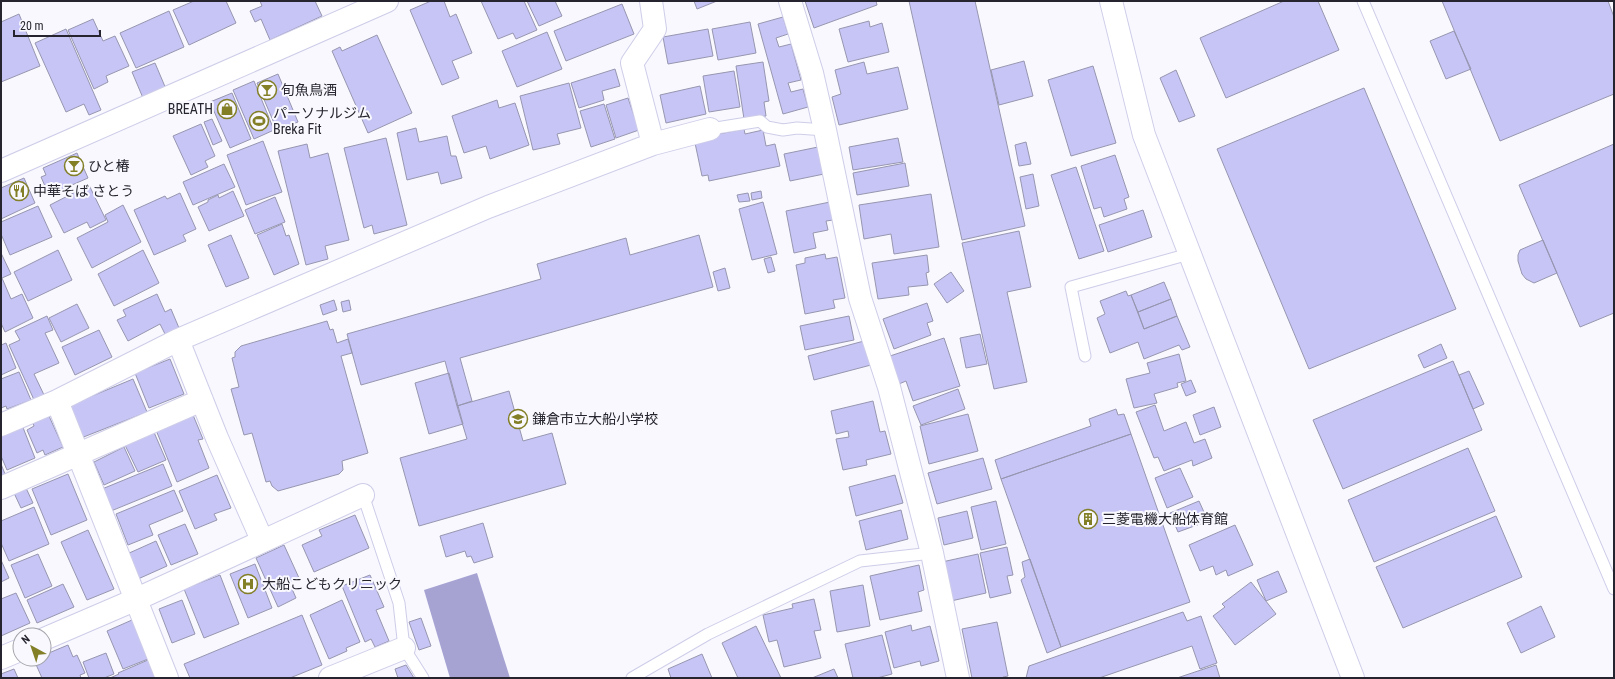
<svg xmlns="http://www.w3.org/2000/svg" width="1615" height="679" viewBox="0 0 1615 679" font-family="'Roboto Condensed','Noto Sans JP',sans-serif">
  <rect width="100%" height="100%" fill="#f8f8fe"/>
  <path fill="#a6a3d3" d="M477,573L510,678H450L424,590Z"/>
  <path fill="#c7c5f6" stroke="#9796b0" d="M194,1H226L236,23L189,45L173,10Z
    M260,1H315L322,16L270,40L261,19L255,22L250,11L262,6Z
    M431,1H444L450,17L456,14L472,53L452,61L459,78L442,85L410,10Z
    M481,1H524L537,30L516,39L513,33L498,39Z
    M527,1H555L562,16L539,26Z
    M694,1H717L697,9Z
    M805,1H876L877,5L814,28Z
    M909,1H975L1025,226L962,240Z
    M1284,1H1318L1339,50L1226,98L1200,38Z
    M1442,1H1608L1614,17V94L1500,141Z
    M622,4L634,34L566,61L554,31Z
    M169,11L184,47L136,68L120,33Z
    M19,14L40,66L1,82V22Z
    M783,17L788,34L776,38L779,47L791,44L801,80L788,83L791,92L803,89L808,107L783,114L758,24Z
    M93,19L103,41L115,36L129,66L106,76L108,82L94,89L68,30Z
    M869,21L870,27L882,23L889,52L848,62L839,29Z
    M750,22L756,53L718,60L712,29Z
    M66,29L101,110L89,115L84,104L66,112L35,43Z
    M708,29L713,56L668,64L663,37Z
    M1454,31L1471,69L1446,79L1430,41Z
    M547,32L562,69L517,87L502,51Z
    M377,35L412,113L368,133L332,51L340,47L342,51Z
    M1024,61L1033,96L999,105L991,70Z
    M763,62L769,101L764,102L766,116L744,119L736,66Z
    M864,62L867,74L898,67L908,109L839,125L832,97L841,94L835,70Z
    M155,63L166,89L143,98L132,72Z
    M1093,66L1116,143L1071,156L1048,80Z
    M615,69L620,86L602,91L604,100L579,108L571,83Z
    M1176,70L1195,116L1179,122L1160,78Z
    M734,71L740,107L709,112L703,76Z
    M278,74L298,122L277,130L257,83Z
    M254,81L274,130L254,139L233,90Z
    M569,83L581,128L557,134L560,144L533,150L520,96Z
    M700,86L706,114L666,123L660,95Z
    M1364,88L1456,309L1309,369L1217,149Z
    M232,93L251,139L230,148L210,102Z
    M628,98L639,130L616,138L606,105Z
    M497,100L499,108L515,103L529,145L490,159L486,146L464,153L452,116Z
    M604,104L615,139L591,147L580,111Z
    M212,119L222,141L213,145L204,122Z
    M201,124L215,156L205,161L208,167L191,175L173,136Z
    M416,128L419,142L447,136L451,156H456L462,178L441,184L438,172L407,180L397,133Z
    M744,129L745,134L763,130L766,146L775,144L780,166L709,181L708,175L702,176L695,143L704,137Z
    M386,138L407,225L374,234L372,225L364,228L344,148Z
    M898,138L903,162L853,170L849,147Z
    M263,141L282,192L246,205L227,155Z
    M1026,142L1031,164L1019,166L1015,145Z
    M307,144L310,158L328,153L349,240L325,246L328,259L306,265L278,151Z
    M1614,144V313L1580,327L1519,185Z
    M818,147L824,174L790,181L784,154Z
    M77,153L88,178L49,195L41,177L46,175L43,168Z
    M1115,155L1129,197L1124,199L1127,209L1104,217L1101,207L1094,209L1081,166Z
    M905,163L909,186L857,195L853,173Z
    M224,164L235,187L193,205L183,182Z
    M1076,167L1104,251L1079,259L1051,175Z
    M1033,174L1039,206L1026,209L1020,177Z
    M24,178L35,203L1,219V188Z
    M89,185L106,220L90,228L87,222L64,233L50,205Z
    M233,191L244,216L209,231L198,207L208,202V200L218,195L219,198Z
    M761,191L762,198L752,200L751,193Z
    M180,193L196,229L183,235L186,241L154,255L134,210L165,196L167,199Z
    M748,193L750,201L739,202L737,195Z
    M931,194L939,247L894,254L891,234L864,239L859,205Z
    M275,197L285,222L255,234L245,210Z
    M763,202L777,254L752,260L739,209Z
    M830,202L833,220L826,221L828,230L813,233L816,248L794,253L786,211Z
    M123,205L141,242L92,268L77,238L108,222L105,215Z
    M38,206L52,237L10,255L1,234V222Z
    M1143,210L1152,237L1108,252L1099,225Z
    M282,224L286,236L289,235L299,264L274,275L257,235Z
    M1019,231L1031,287L1007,292L1027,382L994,389L962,243Z
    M231,235L249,278L226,287L208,245Z
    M699,235L713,287L460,358L472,401L457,406L445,361L361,385L347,334L541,279L537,264L626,238L630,255Z
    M1543,240L1557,273L1534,283L1526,279L1522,274L1518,261V255L1520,250Z
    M58,250L72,280L28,301L14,272Z
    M143,250L159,283L114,306L98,274Z
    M1,253L11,274L2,278L11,299L22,294L33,318L5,332L1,323Z
    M825,254L826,259L837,257L845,298L833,300L835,308L805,314L796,265L805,263V258Z
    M927,255L929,272L926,273L928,285L908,287L909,295L878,299L872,263Z
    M771,257L775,271L768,273L764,259Z
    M725,268L730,288L718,291L713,272Z
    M951,272L964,291L947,303L934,284Z
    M1164,282L1171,299L1138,312L1131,295Z
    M1126,291L1128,296L1131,295L1144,329L1177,316L1190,347L1182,350L1179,345L1144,359L1138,342L1110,353L1097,318L1105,314L1100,301Z
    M157,294L165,312L171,309L179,328L165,334L160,324L128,341L117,320L126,316L123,310Z
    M1171,299L1177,316L1144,329L1138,312Z
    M334,300L337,310L323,315L320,305Z
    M349,300L351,310L343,312L341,302Z
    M927,303L933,321L927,323L931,335L894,349L883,319Z
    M77,304L89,328L61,342L49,318Z
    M47,316L53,330L45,333L59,363L34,374L45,397L35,402L9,345L20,340L15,331Z
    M849,316L854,340L805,350L800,326Z
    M327,321L330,330L333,329L337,343L348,339L352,353L341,356L368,453L342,461L343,470L339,474L278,491L272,486L270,481L266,482L252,433L244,435L231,389L239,387L232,358L235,357V352L241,346Z
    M99,330L112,357L75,375L62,347Z
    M980,334L987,364L966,368L960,338Z
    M944,338L960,386L913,401L906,381L899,384L890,356Z
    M864,341L871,365L814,380L808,356Z
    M6,343L16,368L1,375V345Z
    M1441,344L1447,358L1424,368L1418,355Z
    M1179,354L1186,381L1177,383L1178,387L1154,394L1157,403L1134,408L1126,379L1150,373L1147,363Z
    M170,359L184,394L149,408L135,373Z
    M1453,361L1482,430L1343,489L1313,420Z
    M1469,371L1484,404L1473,409L1459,375Z
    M19,372L31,400L7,409L6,406L1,408V379Z
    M449,373L463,424L429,434L415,383Z
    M133,379L147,412L81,438L68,406Z
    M1191,380L1196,392L1186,396L1181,384Z
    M958,389L965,409L921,425L913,406Z
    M509,391L523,441L552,433L566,484L419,526L400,458L467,439L457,406Z
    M873,401L880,432L885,431L891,454L866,460L867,465L843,470L836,439L849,437L848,431L836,434L831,411Z
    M1155,405L1164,431L1186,422L1194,443L1205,439L1212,458L1193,466L1192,460L1164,471L1158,457L1154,458L1136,412Z
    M1214,407L1221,427L1200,435L1193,415Z
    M1116,409L1118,415L1124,414L1131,434L1001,479L995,460L1091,426L1089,419Z
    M968,414L978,451L929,464L920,426Z
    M193,415L203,439L198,440L209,468L177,482L156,430Z
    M49,416L63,447L45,455L43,450L37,453L27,430L34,426L33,423Z
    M22,425L35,458L7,470L1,456V434Z
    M153,430L166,460L138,472L124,443Z
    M1131,434L1190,602L1061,647L1001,479Z
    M124,447L135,471L104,485L94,462Z
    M1468,448L1495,511L1374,562L1348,500Z
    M983,458L992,489L937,504L928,473Z
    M1,464L5,474L1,476Z
    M163,464L172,486L111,511L102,489Z
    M1180,468L1193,497L1167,508L1155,478Z
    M68,474L87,520L51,535L32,489Z
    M217,475L231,508L214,514L217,520L195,529L179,491Z
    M895,475L903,503L856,516L849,487Z
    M26,488L33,503L21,508L14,493Z
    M174,490L183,511L149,525L153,535L128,545L116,514Z
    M996,501L1006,544L981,550L971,507Z
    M1199,501L1208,521L1178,532L1170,513Z
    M34,507L49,544L9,561L1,543V521Z
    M901,510L908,539L866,550L859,521Z
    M967,511L973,538L944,545L938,518Z
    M355,515L369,548L314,572L302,545L322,536L319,530Z
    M1496,516L1522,577L1403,628L1376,567Z
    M483,523L493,557L474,563L471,556L467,557L465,551L446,557L440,536Z
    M185,524L198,554L171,565L158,535Z
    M1235,525L1253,565L1228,576L1226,570L1216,575L1213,566L1200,571L1189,545Z
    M88,530L114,589L87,600L61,542Z
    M156,541L167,566L138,579L127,554Z
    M284,545L299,578L289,582L296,598L278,607L256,558Z
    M1007,547L1013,575L1007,576L1011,593L990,598L980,553Z
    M38,554L52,586L25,598L11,565Z
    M978,554L986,593L951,601L942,562Z
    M1030,559L1061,647L1047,653L1021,580L1025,577L1022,562Z
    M1,560L9,578L1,582Z
    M255,564L272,608L248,618L230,574Z
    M919,565L924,590L918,592L922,611L880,620L870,576Z
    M1278,571L1287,592L1266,601L1257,580Z
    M220,575L239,624L204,638L184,589Z
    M370,575L384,607L376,610L389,641L375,647L371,639L365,642L342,586Z
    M1251,582L1276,614L1235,645L1213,616L1225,607L1222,604Z
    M63,584L74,607L37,623L27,600Z
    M863,585L870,626L837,632L830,591Z
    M16,593L30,623L1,636V599Z
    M814,599L821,630L814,631L821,658L784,667L777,640L769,642L763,615L793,608L792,604Z
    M182,600L195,634L172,643L159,609Z
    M342,600L360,642L346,648L347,651L329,659L310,615Z
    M1541,606L1555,637L1521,653L1507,623Z
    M1183,612L1187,621L1201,616L1217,663L1200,669L1192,646L1099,678H1026L1029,666Z
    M302,615L322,665L290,678H190L184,664Z
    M421,618L431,646L419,650L409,622Z
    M132,620L148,659L123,669L107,631Z
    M997,622L1008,676L1003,677V678H972L962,629Z
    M911,625L912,631L930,626L939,661L921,666L920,661L894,668L885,632Z
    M756,626L781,678H738L722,643Z
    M882,635L892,674L877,678H853L845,644Z
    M68,645L73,657L77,655L85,673L80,675L81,678H42L34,660L44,659V655Z
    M106,653L114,674L104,678H89L83,662Z
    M702,654L712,678H671L668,669Z
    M148,660L156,678H110L119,674L118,673Z
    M406,665L414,678H398L395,669Z
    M1216,665L1220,678H1177Z
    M14,669L18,678H1V674Z
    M834,669L838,678H812Z"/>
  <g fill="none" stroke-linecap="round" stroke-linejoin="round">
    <defs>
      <path id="service" d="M1363,1L1614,589
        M710,129L760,121L767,127L783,130L797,128L825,130
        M1085,356L1071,287L1189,254
        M363,495L399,603L404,648L423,678
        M632,678L708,634L860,561L932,553"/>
      <path id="minor" d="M651,1L655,29L632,63L653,144
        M790,1L812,73L825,130L860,298L889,387L932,553L958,678
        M1,171L387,1
        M178,340L217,438L262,540
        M57,401L167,678
        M1,425L57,401L178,340L488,207L653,144L710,129
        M1,488L202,400
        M44,639L137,599L363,495
        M1,658L20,650
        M330,678L404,648"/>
      <path id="tertiary" d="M1111,1L1144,135L1353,678"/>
    </defs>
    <use href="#service" stroke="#cecde9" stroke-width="13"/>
    <use href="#minor" stroke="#cecde9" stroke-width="24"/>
    <use href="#tertiary" stroke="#cecde9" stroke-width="24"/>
    <use href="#service" stroke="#fff" stroke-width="11"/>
    <use href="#minor" stroke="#fff" stroke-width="22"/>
    <use href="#tertiary" stroke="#fff" stroke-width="22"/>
  </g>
  <defs>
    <symbol id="bar-ring" viewBox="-11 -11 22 22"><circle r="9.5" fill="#f8f8fe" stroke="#827f26" stroke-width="1.5"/><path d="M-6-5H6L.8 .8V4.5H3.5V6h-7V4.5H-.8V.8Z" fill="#827f26"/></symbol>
    <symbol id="shop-ring" viewBox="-11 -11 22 22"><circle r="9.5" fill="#f8f8fe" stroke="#827f26" stroke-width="1.5"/><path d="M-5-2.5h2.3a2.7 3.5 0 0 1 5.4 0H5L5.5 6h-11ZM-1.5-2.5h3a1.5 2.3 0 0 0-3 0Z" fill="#827f26"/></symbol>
    <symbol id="stadium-ring" viewBox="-11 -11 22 22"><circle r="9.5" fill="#f8f8fe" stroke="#827f26" stroke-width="1.5"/><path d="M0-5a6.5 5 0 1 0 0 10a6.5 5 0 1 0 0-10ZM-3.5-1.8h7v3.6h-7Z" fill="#827f26"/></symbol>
    <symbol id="restaurant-ring" viewBox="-11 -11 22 22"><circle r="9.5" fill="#f8f8fe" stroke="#827f26" stroke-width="1.5"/><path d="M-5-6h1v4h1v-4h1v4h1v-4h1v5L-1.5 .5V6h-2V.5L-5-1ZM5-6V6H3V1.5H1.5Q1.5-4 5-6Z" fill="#827f26"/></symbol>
    <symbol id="school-ring" viewBox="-11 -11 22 22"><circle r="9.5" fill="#f8f8fe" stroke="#827f26" stroke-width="1.5"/><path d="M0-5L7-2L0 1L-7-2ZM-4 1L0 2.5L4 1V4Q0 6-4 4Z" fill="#827f26"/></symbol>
    <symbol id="building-ring" viewBox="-11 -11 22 22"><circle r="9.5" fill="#f8f8fe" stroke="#827f26" stroke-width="1.5"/><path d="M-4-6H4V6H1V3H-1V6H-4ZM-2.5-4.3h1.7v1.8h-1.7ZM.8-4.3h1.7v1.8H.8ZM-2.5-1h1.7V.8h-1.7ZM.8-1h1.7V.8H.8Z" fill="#827f26"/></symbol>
    <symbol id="hospital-ring" viewBox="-11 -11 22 22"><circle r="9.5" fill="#f8f8fe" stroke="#827f26" stroke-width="1.5"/><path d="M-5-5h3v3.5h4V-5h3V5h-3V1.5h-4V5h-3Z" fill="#827f26"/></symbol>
  </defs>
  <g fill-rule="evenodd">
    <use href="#bar-ring" x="256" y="79" width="22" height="22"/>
    <use href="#shop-ring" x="216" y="98" width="22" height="22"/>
    <use href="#stadium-ring" x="248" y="110" width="22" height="22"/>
    <use href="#bar-ring" x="63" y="155" width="22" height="22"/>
    <use href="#restaurant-ring" x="8" y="180" width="22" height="22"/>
    <use href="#school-ring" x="507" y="408" width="22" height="22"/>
    <use href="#building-ring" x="1077" y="508" width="22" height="22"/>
    <use href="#hospital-ring" x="237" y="573" width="22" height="22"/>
  </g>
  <g text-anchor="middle" stroke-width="4" stroke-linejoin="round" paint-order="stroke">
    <g font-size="14" fill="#26252f" stroke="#f8f8fe" text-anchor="start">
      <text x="281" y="95">旬魚鳥酒</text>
      <text x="213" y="114" text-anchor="end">BREATH</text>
      <text x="273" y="118">パーソナルジム<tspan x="273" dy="16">Breka Fit</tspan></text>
      <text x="88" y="171">ひと椿</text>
      <text x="33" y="196">中華そば さとう</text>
      <text x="532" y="424">鎌倉市立大船小学校</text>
      <text x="1102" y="524">三菱電機大船体育館</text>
      <text x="262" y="589">大船こどもクリニック</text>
    </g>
  </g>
  <rect width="1615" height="679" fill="none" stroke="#26252f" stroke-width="4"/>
  <g transform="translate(32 647) rotate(320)"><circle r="19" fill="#f8f8fe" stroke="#a4a4ab"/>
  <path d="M0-3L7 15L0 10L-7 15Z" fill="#827f26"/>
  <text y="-6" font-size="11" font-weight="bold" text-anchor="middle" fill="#26252f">N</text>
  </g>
  <path d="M14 30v6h86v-6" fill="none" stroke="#26252f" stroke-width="2"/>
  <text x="20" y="30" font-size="12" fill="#26252f" stroke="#f8f8fe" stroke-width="3" paint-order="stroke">20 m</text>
</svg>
